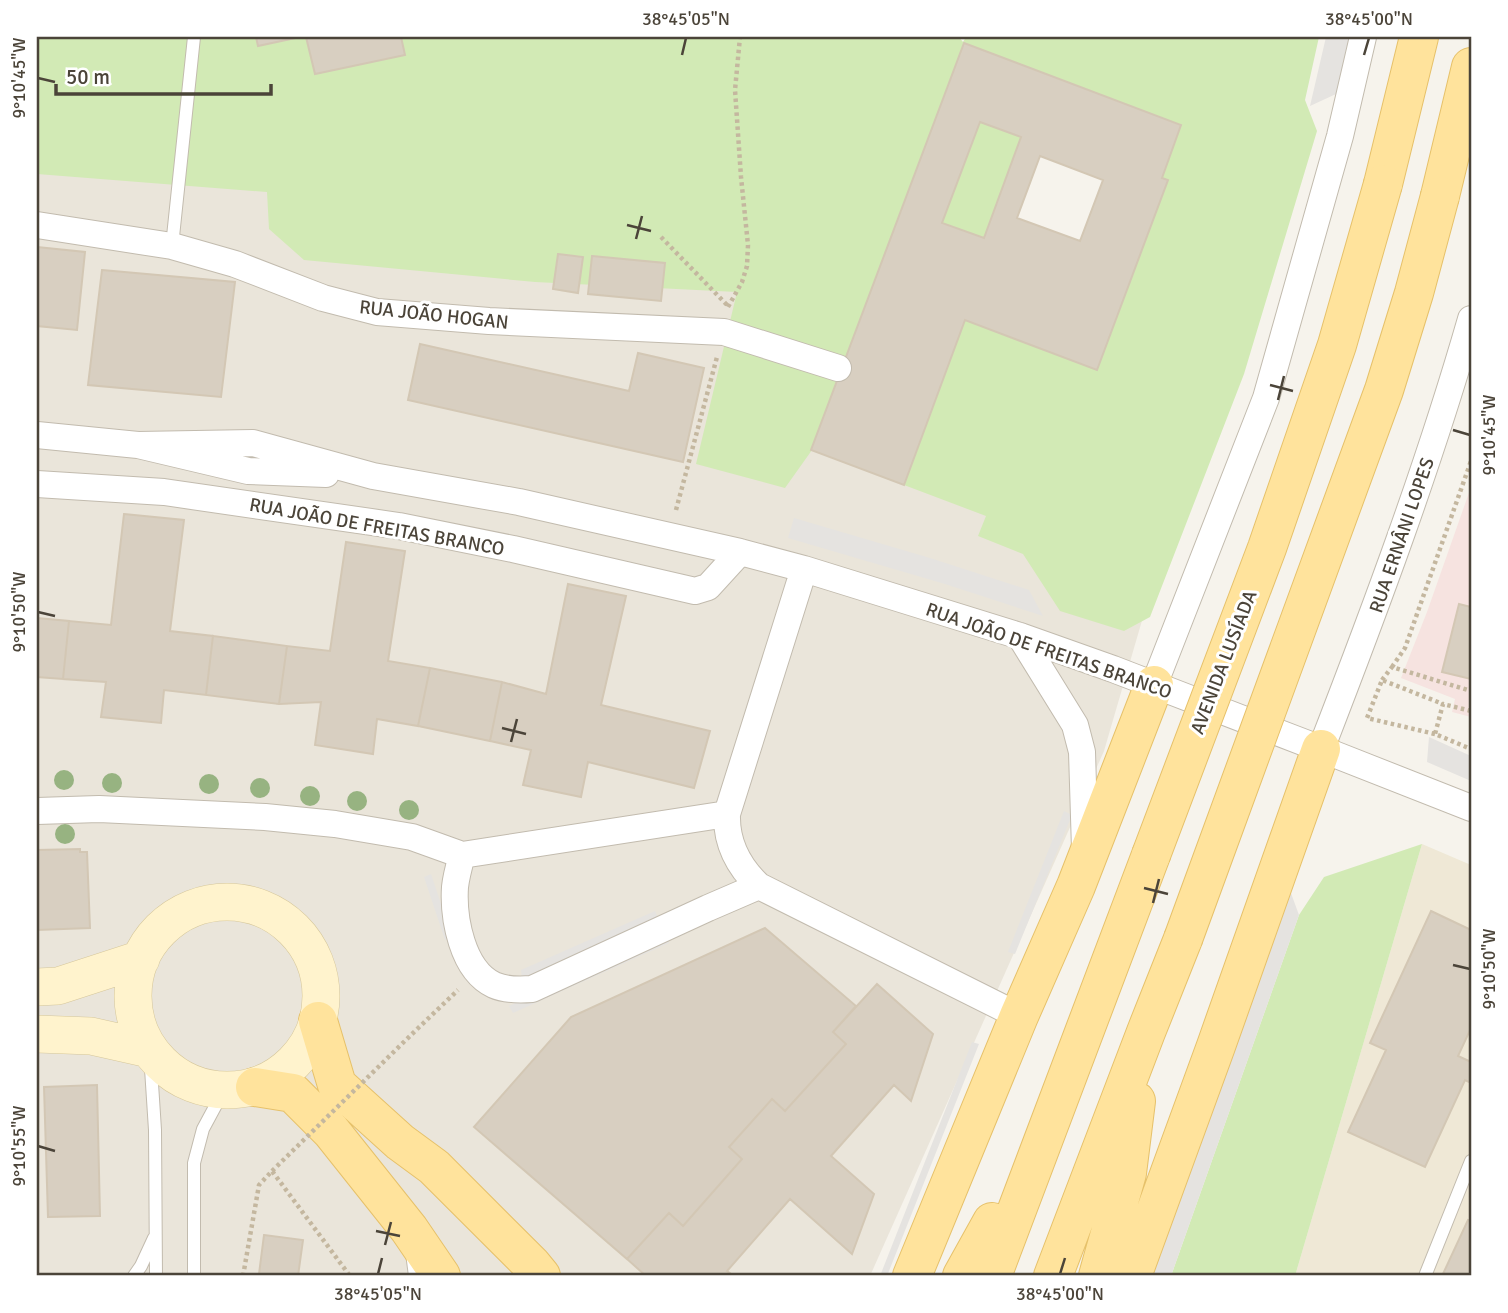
<svg xmlns="http://www.w3.org/2000/svg" width="1508" height="1313" viewBox="0 0 1508 1313" font-family="Signika,sans-serif">
  <rect width="100%" height="100%" fill="#f6f3ec"/>
  <path fill="#eae5da" d="M37,138L92,140L1206,401L1104,751L870,1276H37Z"/>
  <path fill="#efe8d6" d="M1422,844L1471,865V1276H1295Z"/>
  <path fill="#f6e3e0" d="M1471,487V717L1452,712L1455,699L1401,678L1427,612Z"/>
  <path fill="#d2eab5" d="M37,37H959L963,42L966,37H1319L1305,100L1317,131L1244,374L1150,617L1124,631L1060,611L1023,554L978,536L986,516L904,485L965,320L1096,369L1168,180L1162,178L1181,125L964,43L812,450L785,488L696,464L737,292L535,282L304,260L269,229L267,192L37,174Z
    M980,122L1021,137L984,238L942,223Z
    M1422,844L1295,1276H1171L1299,915L1324,877Z"/>
  <path fill="#e5e3e0" d="M1326,37H1349L1336,94L1310,106Z
    M794,518L930,558L1029,590L1043,616L945,584L788,538Z
    M1429,737L1471,756V781L1427,762Z
    M1064,811L1072,815L1015,954L1008,952Z
    M431,874L452,937L445,940L424,877Z
    M1288,885L1299,915L1171,1276H1143Z
    M655,911L658,918L522,979L521,970Z
    M666,935L669,943L513,1013L509,1006Z
    M972,1042L979,1044L887,1276H880Z"/>
  <path fill="#d8cfc1" stroke="#d3c7b4" stroke-width="2" fill-rule="evenodd" d="M256,37H300L258,46Z
    M306,37H401L405,55L315,74Z
    M964,43L1181,125L1162,178L1168,180L1097,370L965,320L904,485L811,450ZM980,122L1021,137L984,238L942,223ZM1040,156L1103,180L1080,241L1017,218Z
    M37,247L85,252L77,330L37,326Z
    M558,254L583,257L578,293L553,289Z
    M592,256L665,263L661,301L588,294Z
    M102,270L235,282L221,397L88,385Z
    M420,344L629,391L638,353L704,368L683,462L408,400Z
    M124,514L184,520L170,631L213,636L206,695L164,690L161,723L101,717L106,682L63,679L69,621L111,625Z
    M346,542L405,551L388,661L430,668L418,726L377,719L373,754L315,745L321,702L279,704L287,646L330,651Z
    M568,584L626,596L601,705L710,731L694,788L588,762L581,797L523,785L531,750L490,741L502,682L546,694Z
    M1459,604L1471,607V679L1442,672Z
    M37,618L69,621L63,679L37,677Z
    M213,636L287,646L279,704L206,695Z
    M430,668L502,682L490,741L418,726Z
    M80,849V852H87L90,928L37,930V850Z
    M1431,911L1471,930V1028L1458,1056L1471,1062V1083L1465,1080L1425,1167L1348,1132L1386,1050L1370,1043Z
    M765,928L856,1006L833,1032L846,1044L785,1111L772,1099L729,1147L742,1159L683,1226L669,1213L627,1259L474,1127L571,1017Z
    M877,984L933,1034L911,1101L894,1085L831,1156L874,1194L852,1254L790,1199L727,1271L734,1276H646L627,1259L669,1213L683,1226L742,1159L729,1147L772,1099L785,1111L846,1044L833,1032Z
    M97,1085L100,1216L48,1217L44,1087Z
    M1468,1220L1471,1221V1276H1442Z
    M264,1235L303,1240L298,1276L259,1274Z"/>
  <g fill="none" stroke-linecap="round" stroke-linejoin="round">
    <defs>
      <path id="lane" d="M172,246L194,37
        M150,1053L155,1130L156,1276
        M412,1253L415,1276
        M134,1276L141,1266L154,1238
        M194,1276V1163L203,1129L224,1090
        M1425,1276L1471,1161"/>
      <path id="street" d="M37,225L172,246L235,264L323,298L377,312L489,321L724,332L838,368
        M37,435L138,445L248,471L326,474
        M138,445L253,443L373,476L519,502L740,552L804,569L1020,636L1113,669L1321,749L1471,808
        M37,484L164,492L399,526L513,549L695,591L708,587L740,552
        M1020,636L1075,725L1082,752L1085,849
        M1154,685L1266,398L1340,136L1363,37
        M1321,749C1376,607 1429,465 1471,319
        M37,811L99,809L265,817L335,824L412,837L462,855L727,814
        M462,855C459,866 456,877 455,887C453,918 462,970 494,985C505,990 519,990 532,989L708,908L759,886C739,867 726,843 727,814L804,569
        M759,886L1019,1016"/>
      <path id="secondary" d="M133 996a94 94 0 1 1 188 0a94 94 0 1 1-188 0Z
        M37,987L58,986L141,959
        M37,1034L91,1036L149,1049"/>
      <path id="primary" d="M1383,184L1419,37
        M1440,196L1471,67
        M318,1021L337,1085L400,1142L434,1167L532,1265L541,1276
        M255,1087L293,1093L331,1131L409,1229L441,1276
        M912,1276L1019,1016L1076,886L1154,685
        M962,1276L992,1222
        M992,1276L1151,855
        M1053,1276L1146,1032L1183,939
        M1098,1276L1127,1173L1136,1101
        M1132,1276L1216,1046L1321,749"/>
    </defs>
    <use href="#lane" stroke="#c2bbae" stroke-width="14"/>
    <use href="#street" stroke="#c2bbae" stroke-width="28"/>
    <use href="#secondary" stroke="#d6c79b" stroke-width="38"/>
    <use href="#primary" stroke="#e6c16a" stroke-width="40"/>
    <path stroke="#c4b79f" stroke-width="4.5" stroke-dasharray="3.5 3.5" stroke-linecap="butt" d="M661,237L728,306
      M728,307L742,282L747,266L748,245L741,177L735,90L740,37
      M676,510L717,357
      M1392,667L1405,648L1471,461
      M1382,680L1392,667L1471,691
      M1471,711L1443,704L1435,734L1471,749
      M1435,734L1367,718L1382,680L1443,704
      M412,1034L458,990
      M243,1276L259,1185L272,1171L350,1276"/>
    <use href="#lane" stroke="#fff" stroke-width="12"/>
    <use href="#street" stroke="#fff" stroke-width="26"/>
    <use href="#secondary" stroke="#fff3cd" stroke-width="37"/>
    <use href="#primary" stroke="#ffe39c" stroke-width="38"/>
    <defs>
      <path id="primary-bridge" d="M1151,855L1267,548L1337,345L1383,184
        M1183,939L1384,390L1414,293L1440,196"/>
    </defs>
    <use href="#primary-bridge" stroke="#e6c16a" stroke-width="40" stroke-linecap="butt"/>
    <path stroke="#c4b79f" stroke-width="4.5" stroke-dasharray="3.5 3.5" stroke-linecap="butt" d="M272,1171L412,1034"/>
    <use href="#primary-bridge" stroke="#ffe39c" stroke-width="38"/>
  </g>
  <g fill="#97b381">
    <circle cx="64" cy="780" r="10"/>
    <circle cx="112" cy="783" r="10"/>
    <circle cx="209" cy="784" r="10"/>
    <circle cx="260" cy="788" r="10"/>
    <circle cx="310" cy="796" r="10"/>
    <circle cx="357" cy="801" r="10"/>
    <circle cx="409" cy="810" r="10"/>
    <circle cx="65" cy="834" r="10"/>
  </g>
  <path fill="none" stroke="#4b4439" stroke-width="2.5" d="M682,55L686,38M1364,55L1369,38M38,78L55,82M627,225L651,231M636,239L642,216M1270,385L1293,391M1278,400L1284,376M1453,430L1470,435M38,612L55,616M502,728L526,734M511,742L517,719M1144,888L1168,894M1153,903L1159,879M1453,965L1470,969M38,1146L55,1151M376,1231L400,1236M385,1245L391,1222M378,1274L382,1258M1060,1274L1065,1258"/>
  <g text-anchor="middle" stroke-width="6" stroke-linejoin="round" paint-order="stroke">
    <g font-size="19" fill="#4b4439" stroke="#fff">
      <text transform="translate(434 314) rotate(6)" y="7">RUA JOÃO HOGAN</text>
      <text transform="translate(377 526) rotate(10)" y="7">RUA JOÃO DE FREITAS BRANCO</text>
      <text transform="translate(1401 535) rotate(-71)" y="7">RUA ERNÂNI LOPES</text>
      <text transform="translate(1049 650) rotate(19)" y="7">RUA JOÃO DE FREITAS BRANCO</text>
      <text transform="translate(1223 662) rotate(-69)" y="7">AVENIDA LUSÍADA</text>
    </g>
  </g>
  <rect width="1508" height="1313" fill="none" stroke="#ffffff" stroke-width="77"/>
  <path d="M56 84v10h215v-10" fill="none" stroke="#4b4439" stroke-width="3.5"/>
  <text x="66" y="84" font-size="21" fill="#4b4439" stroke="#ffffff" stroke-width="5" paint-order="stroke">50 m</text>
  <rect x="38" y="38" width="1432" height="1236" fill="none" stroke="#4b4439" stroke-width="2.5"/>
  <g font-size="18" text-anchor="middle" fill="#4b4439">
    <text x="686" y="25">38°45'05"N</text>
    <text x="1369" y="25">38°45'00"N</text>
    <text transform="translate(19 78) rotate(-90)" y="6">9°10'45"W</text>
    <text transform="translate(1489 435) rotate(-90)" y="6">9°10'45"W</text>
    <text transform="translate(19 612) rotate(-90)" y="6">9°10'50"W</text>
    <text transform="translate(1489 969) rotate(-90)" y="6">9°10'50"W</text>
    <text transform="translate(19 1146) rotate(-90)" y="6">9°10'55"W</text>
    <text x="378" y="1300">38°45'05"N</text>
    <text x="1060" y="1300">38°45'00"N</text>
  </g>
</svg>
